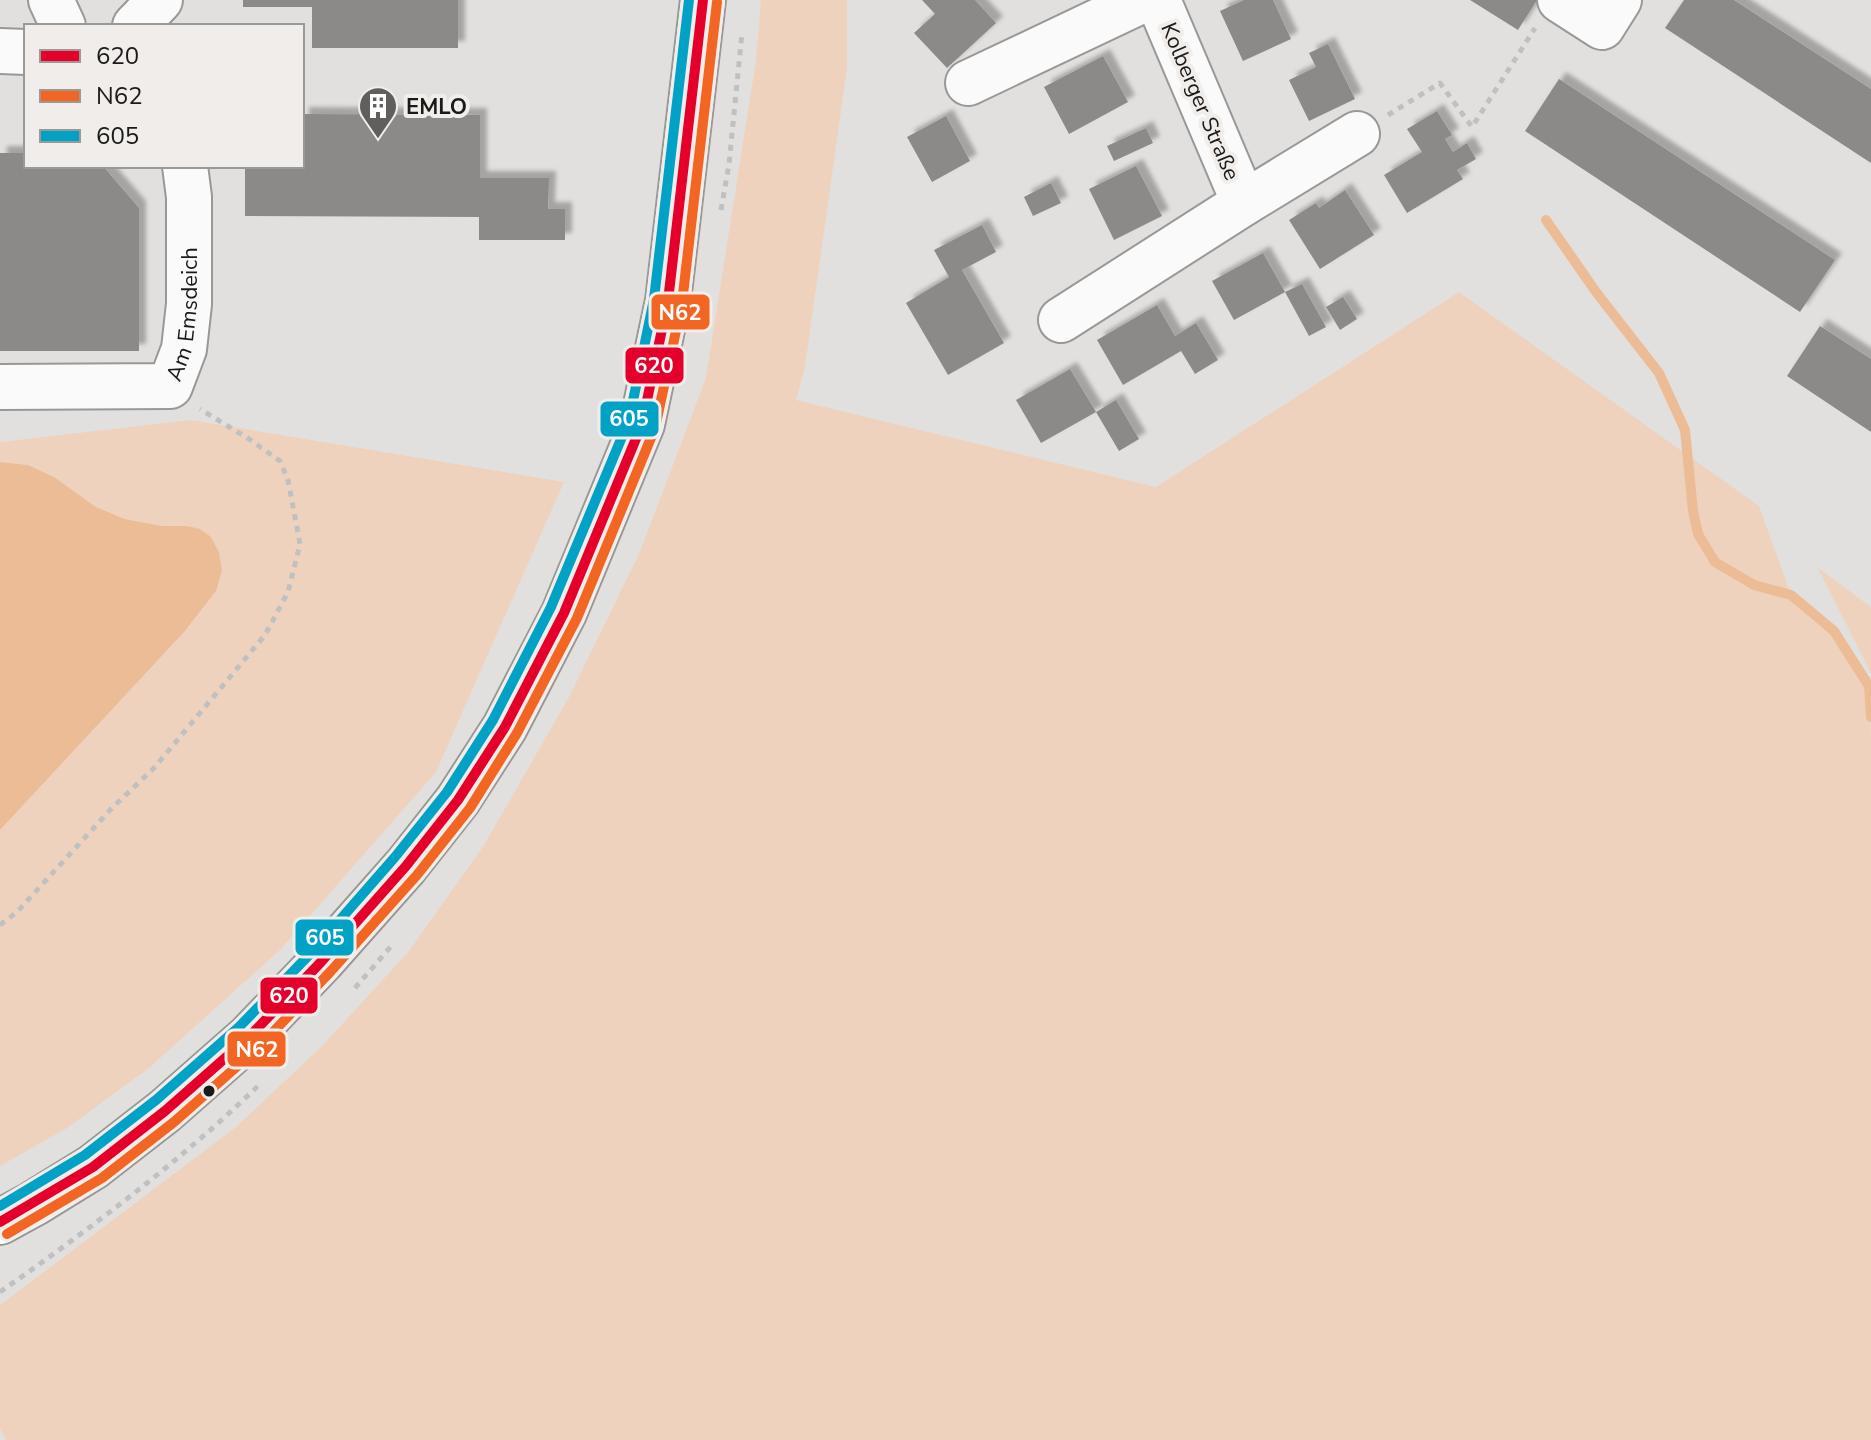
<svg xmlns="http://www.w3.org/2000/svg" width="1871" height="1440" viewBox="0 0 1871 1440" font-family="'Nunito Sans',sans-serif">
  <defs>
    <filter id="shadow"><feDropShadow dx="7" dy="-7" stdDeviation="2" flood-color="#0004"/></filter>
  </defs>
  <rect width="100%" height="100%" fill="#e2e0de"/>
  <path fill="#efd2bd" d="M761,0H847V68L805,367L796,400L1156,487L1459,292L1759,506L1791,595L1834,631L1869,686L1871,738V1440H6L0,1429V1305L236,1127L323,1045L409,951L484,845L569,697L639,554L706,378L756,60Z
    M191,420L564,482L436,772L280,950L149,1068L67,1128L0,1166V830L184,632L222,571L219,552L211,537L187,526H161L125,519L96,507L54,477L28,465L0,462V442Z
    M1817,567L1871,607V673Z"/>
  <path fill="#ecbc96" d="M0,462L28,465L54,477L96,507L125,519L161,526H187L200,529L211,537L219,552L222,571L216,591L184,632L0,830Z"/>
  <g fill="none" stroke-linecap="round" stroke-linejoin="round">
    <path stroke="#ecbc96" stroke-width="10" d="M1546,220L1596,292L1659,373L1685,430L1693,511L1698,534L1715,562L1754,585L1791,595L1834,631L1869,686L1871,717"/>
  </g>
  <path fill="#8b8a89" filter="url(#shadow)" d="M243,0H458V48H312V7H243Z
    M922,0H975L996,23L947,68L914,33L935,14Z
    M1244,0H1273L1291,39L1243,61L1220,11Z
    M1470,0H1537L1518,30Z
    M1684,0H1734L1871,89V163L1665,28Z
    M1328,44L1355,99L1309,121L1289,80L1316,67L1309,53Z
    M1103,56L1128,102L1069,134L1044,87Z
    M1559,79L1835,260L1800,312L1525,131Z
    M1437,111L1452,135L1445,139L1453,152L1467,143L1476,159L1457,170L1463,179L1407,213L1384,175L1422,152L1407,129Z
    M302,114L480,115V178H549L548,209H565V240H479V217L245,216V166H302Z
    M946,116L970,161L932,182L907,137Z
    M1146,128L1153,143L1114,161L1107,146Z
    M0,153H26V166H103L139,208V351H0Z
    M1136,166L1162,216L1114,240L1089,189Z
    M1051,183L1061,203L1033,216L1024,197Z
    M1345,190L1374,235L1320,269L1289,220L1316,203L1319,208Z
    M982,225L996,252L962,270L1004,343L948,375L906,303L949,277L934,250Z
    M1263,253L1285,292L1302,284L1326,327L1309,336L1285,292L1234,320L1212,281Z
    M1343,297L1357,319L1340,330L1326,307Z
    M1157,305L1175,336L1196,323L1218,360L1195,374L1181,351L1123,385L1097,340Z
    M1820,326L1871,359V432L1787,376Z
    M1070,369L1096,412L1116,400L1139,439L1119,451L1096,412L1041,443L1016,400Z"/>
  <g fill="none" stroke-linecap="round" stroke-linejoin="round">
    <defs>
      <g id="minor">
        <path d="M51,0L63,26"/>
        <path d="M1560,0L1602,27L1619,0"/>
        <path d="M135,26L160,0"/>
        <path d="M0,51L26,52"/>
        <path d="M968,83L1143,0"/>
        <path d="M1244,203L1357,134"/>
        <path d="M1061,320L1244,203L1158,0"/>
        <path id="s1" d="M0,387L170,386L184,349L189,304V197L185,166"/>
      </g>
      <path id="major" d="M0,1222L33,1204L93,1167L165,1111L249,1037L321,962L406,866L458,800L505,727L564,613L642,424L668,301L703,0"/>
    </defs>
    <use href="#minor" stroke="#9a9897" stroke-width="48"/>
    <use href="#major" stroke="#9a9897" stroke-width="48"/>
    <path stroke="#c1c0c0" stroke-width="5" stroke-dasharray="6 6" stroke-linecap="butt" d="M1388,115L1440,83L1472,127L1535,28
      M721,210L729,164L742,33
      M0,925L17,912L111,809L154,768L265,635L288,592L300,544L288,480L280,461L249,439L200,409
      M355,988L393,944
      M0,1292C91,1228 181,1161 261,1083"/>
    <use href="#minor" stroke="#fbfafa" stroke-width="44"/>
    <use href="#major" stroke="#fbfafa" stroke-width="44"/>
    <defs>
      <path id="bus-1" d="M0,1222L93,1167L165,1111L249,1037L321,962L406,866L458,800L505,727L564,613L642,424L668,301L703,0"/>
      <path id="bus-2" d="M7,1234L102,1178L174,1122L259,1047L331,971L417,875L470,808L517,733L577,618L655,428L682,303L717,2"/>
      <path id="bus-3" d="M0,1206L85,1155L156,1100L239,1027L311,953L395,857L447,792L493,720L551,607L629,420L654,299L689,0"/>
    </defs>
    <use href="#bus-1" stroke="#f0edea" stroke-width="16"/>
    <use href="#bus-2" stroke="#f0edea" stroke-width="16"/>
    <use href="#bus-3" stroke="#f0edea" stroke-width="16"/>
    <use href="#bus-1" stroke="#e4002b" stroke-width="10"/>
    <use href="#bus-2" stroke="#f26522" stroke-width="10"/>
    <use href="#bus-3" stroke="#01a2c5" stroke-width="10"/>
  </g>
  <defs>
    <symbol id="building-pin" viewBox="-11 -11 22 30"><path d="M0 17L-7.5 6A9.5 9.5 0 1 1 7.5 6Z" fill="#615f5e" stroke="#f0edea"/><path d="M-4-6H4V6H1V3H-1V6H-4ZM-2.5-4.3h1.7v1.8h-1.7ZM.8-4.3h1.7v1.8H.8ZM-2.5-1h1.7V.8h-1.7ZM.8-1h1.7V.8H.8Z" fill="#fff"/></symbol>
  </defs>
  <g fill-rule="evenodd">
    <use href="#building-pin" x="356" y="84" width="44" height="60"/>
  </g>
  <circle fill="#1b1a19" stroke="#f0edea" stroke-width="3" cx="209" cy="1091" r="7"/>
  <g text-anchor="middle" stroke-width="8" stroke-linejoin="round" paint-order="stroke">
    <g font-size="22" fill="#1b1a19" stroke="#f0edea">
      <text transform="translate(1201 101) rotate(67)" y="8">Kolberger Straße</text>
      <text dy="8" stroke="none"><textPath href="#s1" startOffset="244">Am Emsdeich</textPath></text>
    </g>
    <g font-size="22" font-weight="bold" fill="#1b1a19" stroke="#f0edea" text-anchor="start">
      <text x="406" y="114">EMLO</text>
    </g>
  </g>
  <g stroke="#f0edea" stroke-width="3">
    <rect x="650" y="293" width="61" height="38" rx="8" fill="#f26522"/>
    <rect x="624" y="346" width="61" height="39" rx="8" fill="#e4002b"/>
    <rect x="599" y="400" width="61" height="38" rx="8" fill="#01a2c5"/>
    <rect x="294" y="918" width="61" height="39" rx="8" fill="#01a2c5"/>
    <rect x="259" y="976" width="60" height="39" rx="8" fill="#e4002b"/>
    <rect x="226" y="1030" width="61" height="38" rx="8" fill="#f26522"/>
  </g>
  <g font-size="22" text-anchor="middle" font-weight="bold" fill="#fff">
    <text x="680" y="320">N62</text>
    <text x="654" y="373">620</text>
    <text x="629" y="426">605</text>
    <text x="325" y="945">605</text>
    <text x="289" y="1003">620</text>
    <text x="257" y="1057">N62</text>
  </g>
  <rect x="24" y="24" width="280" height="144" fill="#f0edea" stroke="#9b9996" stroke-width="2"/>
  <rect x="40" y="50" width="40" height="12" fill="#e4002b" stroke="#9b9996" stroke-width="2"/>
  <text x="96" y="64" font-size="24" fill="#1b1a19">620</text>
  <rect x="40" y="90" width="40" height="12" fill="#f26522" stroke="#9b9996" stroke-width="2"/>
  <text x="96" y="104" font-size="24" fill="#1b1a19">N62</text>
  <rect x="40" y="130" width="40" height="12" fill="#01a2c5" stroke="#9b9996" stroke-width="2"/>
  <text x="96" y="144" font-size="24" fill="#1b1a19">605</text>
</svg>
